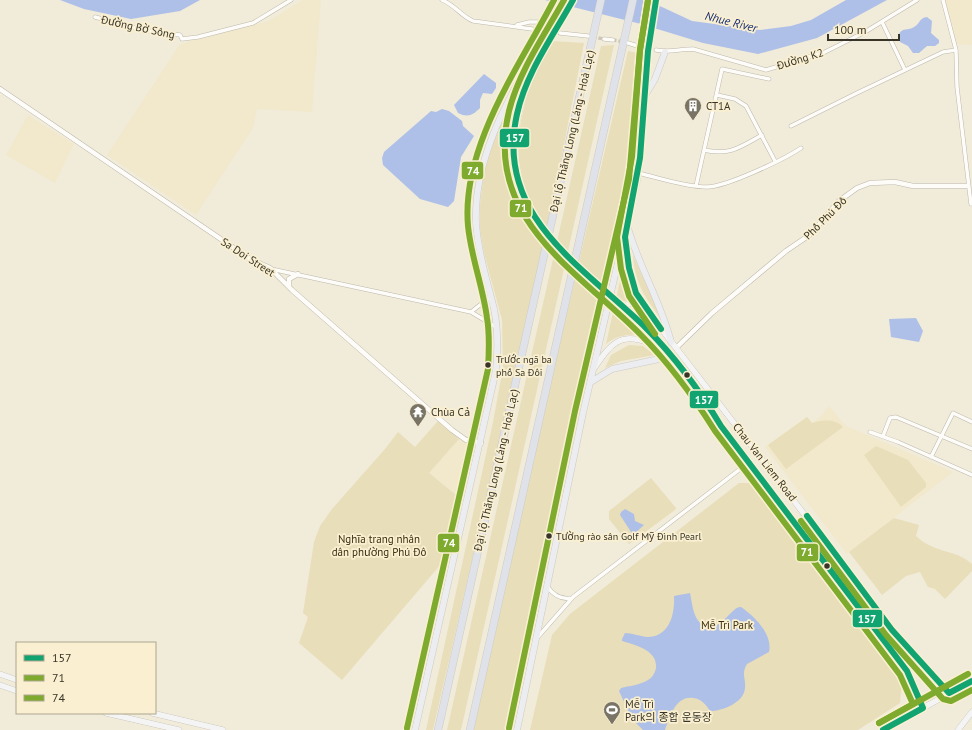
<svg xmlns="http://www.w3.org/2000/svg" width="972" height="730" viewBox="0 0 972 730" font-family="'PT Sans','Noto Sans KR',sans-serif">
  <rect width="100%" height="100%" fill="#f1ebda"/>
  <path fill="#f2e8cb" d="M303,0H321L312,112L257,109L253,128L196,215L107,155L180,44L269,21Z
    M945,0H972V45L957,44Z
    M28,115L74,144L55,183L6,155Z
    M829,406L846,426L953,472L847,554L765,447L807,417L812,423L822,415Z
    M459,439L473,447L461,499L429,473Z"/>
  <path fill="#e9deba" d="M545,37L547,38C520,95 498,130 518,195C523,211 532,231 545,242L433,730H426L493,422L503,368L502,320L484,253L480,229V205L484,172L497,132Z
    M552,41L584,43L547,231C521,194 512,156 523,112C525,104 526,96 529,88C536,72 545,57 552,41Z
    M614,45L461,730H447L601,46Z
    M628,51L638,53L639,116L622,217L511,730H470Z
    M633,255L662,320C646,300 634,281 633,255Z
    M624,263L629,284L637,300L624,301C611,312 632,328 639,335C626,334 616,336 606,344Z
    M629,345L643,346L655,355L621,361L605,368L611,355Z
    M807,417L812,423C822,420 835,418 843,427L786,469L768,445Z
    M438,421L459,439L429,473L461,499L447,557L342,680L299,643L308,617L303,613L314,542L320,526L332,509L385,449L398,432L415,447Z
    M876,446L908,460L926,483V487L901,507L864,455Z
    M651,478L676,508L675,510L629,544L609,519V511Z
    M739,483H750L902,679L900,703L858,730H530L552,635L570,614Z
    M894,518L919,525L916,536C935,554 956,549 972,564V571L945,599L935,589L928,587L920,572L906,576L882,595L849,552Z"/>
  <path fill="#aec0e7" d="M60,0H200L180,11L131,19L84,9Z
    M545,0H647L692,21L760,30L791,26L811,20L846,0H887L817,38L758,54L703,43L641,24Z
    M927,17L932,21L931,33L939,40V43L935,46H927L919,53H913L908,46L900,42L899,34C903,27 908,31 914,27C920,24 919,18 927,17Z
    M484,74L496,83V88L492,94L483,93L480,100V108C473,115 468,118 458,113L454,105Z
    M442,109L449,111L462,121L463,126L474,136L461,157L454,201L448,207L420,199L383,165L382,158L384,152L431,111L436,112Z
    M916,318L923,331L919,342L891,337L889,319Z
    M625,509L634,514L635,521L644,525L633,535L620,515L621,512Z
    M690,593C693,607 693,622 708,628C724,627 732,606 741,607C754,616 773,634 769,652L747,664C741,674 746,678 745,688C744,703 722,711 710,711C706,705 702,699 693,698C675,696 670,717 665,730H643L632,719L619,691L621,688C629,686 640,685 648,680C652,678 655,673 656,668C658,650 635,645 622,641V639L625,633C632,633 639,636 647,637C669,637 675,615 674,596Z"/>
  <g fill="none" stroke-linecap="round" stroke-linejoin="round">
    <path stroke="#ccc6b6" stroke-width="3.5" stroke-dasharray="3.5 2" stroke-linecap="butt" d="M539,30L560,33
      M593,37L604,39
      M613,40L625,42"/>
    <defs>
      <path id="minor" d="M442,0C455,5 461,16 473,21L539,30
        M943,0L956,50L957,87L971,204
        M95,17L142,30L180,35L182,39L198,37L253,23L291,0
        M882,22L905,70
        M517,25L529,22H551
        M560,33L588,36
        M604,39L613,40
        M628,43L641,47
        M656,50C670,53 680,49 693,49L766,70L825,52L865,32L917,0
        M717,95L735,99L746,106L775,161
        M791,126L857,93L943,52L956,50
        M704,150C730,156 740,147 762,135
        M638,173C660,178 685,187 707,187C726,187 785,159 801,148
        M696,186L722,69L769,79
        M271,269L471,312L496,327
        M471,312L490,297
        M870,432L898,442L972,475
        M883,436L890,418L896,417L972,449
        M931,457L953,413L972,422
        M547,586C553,595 561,600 572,598
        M537,638L573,597L748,463"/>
      <path id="tertiary" d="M0,89L231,246L250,259L270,268L292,290L452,430L466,440L481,443
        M289,287V279L298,274
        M676,348L712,313L786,251L811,234L839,201L857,188L870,183L895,182L913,186H968"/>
      <path id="secondary" d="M515,166C509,99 543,56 573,0
        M625,237L631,280L643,305L915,658L949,693
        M643,305C634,302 628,301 623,310C625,323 643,334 651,343C676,369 695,401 721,426L907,671L923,708
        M595,367C610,345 620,331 649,343
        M707,403L717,421
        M815,550L826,541
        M907,671L918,662
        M0,674L17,680
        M0,685L17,691
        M106,713L179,730
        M152,713L223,730
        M883,730L972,681
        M958,730L972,712"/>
      <path id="primary" d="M646,94L655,79L665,52
        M628,228C639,267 661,302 671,342
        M591,382L612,369L664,358
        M415,730L496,370C498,349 498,329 494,309C487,281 478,252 476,223C473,141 528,70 563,0
        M517,730L583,413L637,180L643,125L648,51L656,0"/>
      <path id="motorway" d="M438,730L601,0
        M470,730L633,0"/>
    </defs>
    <use href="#minor" stroke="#bdb8ab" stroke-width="4.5"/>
    <use href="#tertiary" stroke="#bdb8ab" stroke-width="5.5"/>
    <use href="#secondary" stroke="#bdb8ab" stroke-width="6"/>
    <use href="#primary" stroke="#cfcbc2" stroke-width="7"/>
    <use href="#motorway" stroke="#cfcbc2" stroke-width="8"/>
    <use href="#minor" stroke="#fdfcf9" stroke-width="3.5"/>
    <use href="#tertiary" stroke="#fdfcf9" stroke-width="4.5"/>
    <use href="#secondary" stroke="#f4f4f4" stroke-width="5.5"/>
    <use href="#primary" stroke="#ebedf0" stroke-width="6"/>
    <use href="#motorway" stroke="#e0e2e9" stroke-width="7"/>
    <defs>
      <path id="secondary-bridge" d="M515,166C520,195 532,222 553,244L647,329L668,352L707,403"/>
    </defs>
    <use href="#secondary-bridge" stroke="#bdb8ab" stroke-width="6" stroke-linecap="butt"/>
    <use href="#secondary-bridge" stroke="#f4f4f4" stroke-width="5.5"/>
    <defs>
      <path id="bus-1" d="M573,0C553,36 526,73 517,114C494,217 583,266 646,328C675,357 700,391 721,426L907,671L923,708L883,730
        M656,0L648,51L640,158L625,237L629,268L636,293L661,329
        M807,516L892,630L949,693L972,681"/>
      <path id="bus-2" d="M564,0C544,36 519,71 509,111C483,219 577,270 641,335C670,364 693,396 715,431L900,675L913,704L879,723
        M648,0L640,50L632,157L617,237L621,269L629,296L655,334
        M801,521L886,635L943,699L951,701L972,690"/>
      <path id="bus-3" d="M879,723L968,674
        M407,728L488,369C489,352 490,335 487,318C483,287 471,257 468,226C461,147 519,67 554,0
        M509,728L575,411L629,179L640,50L648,0"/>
    </defs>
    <use href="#bus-1" stroke="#faf0d1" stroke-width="9"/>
    <use href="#bus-2" stroke="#faf0d1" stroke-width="9"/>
    <use href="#bus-3" stroke="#faf0d1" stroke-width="9"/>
    <use href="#bus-1" stroke="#11a471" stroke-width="6"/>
    <use href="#bus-2" stroke="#7eaa2e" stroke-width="6"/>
    <use href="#bus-3" stroke="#7eaa2e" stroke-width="6"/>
  </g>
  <defs>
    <symbol id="building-pin" viewBox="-11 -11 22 30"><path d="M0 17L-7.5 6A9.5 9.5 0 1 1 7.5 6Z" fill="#797466" stroke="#faf0d1"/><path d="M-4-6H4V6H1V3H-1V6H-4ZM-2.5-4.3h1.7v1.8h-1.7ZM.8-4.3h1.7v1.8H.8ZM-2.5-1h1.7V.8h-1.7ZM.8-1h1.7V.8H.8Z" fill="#fff"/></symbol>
    <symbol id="temple-pin" viewBox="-11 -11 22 30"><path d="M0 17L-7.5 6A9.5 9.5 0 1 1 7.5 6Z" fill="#797466" stroke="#faf0d1"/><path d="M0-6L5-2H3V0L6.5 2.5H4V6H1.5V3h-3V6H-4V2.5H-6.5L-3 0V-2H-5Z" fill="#fff"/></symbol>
    <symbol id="stadium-pin" viewBox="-11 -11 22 30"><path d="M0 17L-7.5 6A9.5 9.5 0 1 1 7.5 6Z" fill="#797466" stroke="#faf0d1"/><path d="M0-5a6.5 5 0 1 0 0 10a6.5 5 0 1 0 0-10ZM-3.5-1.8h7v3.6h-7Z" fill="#fff"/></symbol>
  </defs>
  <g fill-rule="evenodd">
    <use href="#building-pin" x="683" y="96" width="20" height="27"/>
    <use href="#temple-pin" x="408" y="402" width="20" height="27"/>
    <use href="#stadium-pin" x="602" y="700" width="20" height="27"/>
  </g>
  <g fill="#383428" stroke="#faf0d1" stroke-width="1.5">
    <circle cx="488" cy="365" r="3.5"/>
    <circle cx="687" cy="375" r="3.5"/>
    <circle cx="549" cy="536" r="3.5"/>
    <circle cx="827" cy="566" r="3.5"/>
  </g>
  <g text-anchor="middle" stroke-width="3.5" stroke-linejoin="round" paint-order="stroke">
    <g font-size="10" fill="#383428" stroke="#faf0d1" text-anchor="start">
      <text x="496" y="363">Trước ngã ba<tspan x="496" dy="13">phố Sa Đôi</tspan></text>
      <text x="556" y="540">Tường rào sân Golf Mỹ Đình Pearl</text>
    </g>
    <g font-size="11" fill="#383428" stroke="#faf0d1">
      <text transform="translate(138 27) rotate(12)" y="4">Đường Bờ Sông</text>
      <text transform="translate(800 59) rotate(-17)" y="4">Đường K2</text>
      <text transform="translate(572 131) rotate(-77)" y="4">Đại lộ Thăng Long (Láng - Hoà Lạc)</text>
      <text transform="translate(825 218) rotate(-45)" y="4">Phố Phú Đô</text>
      <text transform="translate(248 257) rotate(33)" y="4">Sa Doi Street</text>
      <text transform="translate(765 462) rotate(52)" y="4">Chau Van Liem Road</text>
      <text transform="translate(496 470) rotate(-77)" y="4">Đại lộ Thăng Long (Láng - Hoà Lạc)</text>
    </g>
    <g font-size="11" fill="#383428" stroke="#faf0d1" text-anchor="start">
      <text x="706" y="110">CT1A</text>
      <text x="431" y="416">Chùa Cả</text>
      <text x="625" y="708">Mễ Trì<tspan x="625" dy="13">Park의 종합 운동장</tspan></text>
    </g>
    <g font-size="11" fill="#3a300f" stroke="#faf0d1">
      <text x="379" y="543">Nghĩa trang nhân<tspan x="379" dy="13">dân phường Phú Đô</tspan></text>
      <text x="727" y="629">Mễ Trì Park</text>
    </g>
    <g font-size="12" font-style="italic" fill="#172e76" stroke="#faf0d1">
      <text transform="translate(731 22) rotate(14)" y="4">Nhue River</text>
    </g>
  </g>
  <g stroke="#faf0d1" stroke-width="1.5">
    <rect x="499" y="128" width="31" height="20" rx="4" fill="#11a471"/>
    <rect x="461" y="161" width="23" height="19" rx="4" fill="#7eaa2e"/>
    <rect x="509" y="199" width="23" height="19" rx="4" fill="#7eaa2e"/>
    <rect x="689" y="390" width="30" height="19" rx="4" fill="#11a471"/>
    <rect x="437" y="533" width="23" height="20" rx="4" fill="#7eaa2e"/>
    <rect x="796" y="543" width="23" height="19" rx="4" fill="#7eaa2e"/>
    <rect x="852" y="609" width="31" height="19" rx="4" fill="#11a471"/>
  </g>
  <g font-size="11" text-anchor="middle" font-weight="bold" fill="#fff">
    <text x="515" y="142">157</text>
    <text x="473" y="175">74</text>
    <text x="521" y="212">71</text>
    <text x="704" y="404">157</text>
    <text x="449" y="547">74</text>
    <text x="807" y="556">71</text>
    <text x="867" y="623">157</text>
  </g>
  <rect x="16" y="642" width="140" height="72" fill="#faf0d1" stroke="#aca58d"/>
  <rect x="24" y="655" width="20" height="6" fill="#11a471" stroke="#aca58d"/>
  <text x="52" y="662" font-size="12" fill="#383428">157</text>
  <rect x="24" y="675" width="20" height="6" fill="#7eaa2e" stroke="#aca58d"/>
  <text x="52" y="682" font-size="12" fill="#383428">71</text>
  <rect x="24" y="695" width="20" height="6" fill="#7eaa2e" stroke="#aca58d"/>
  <text x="52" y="702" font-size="12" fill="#383428">74</text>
  <path d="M828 34v6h71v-6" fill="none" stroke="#383428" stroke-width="2"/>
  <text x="834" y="34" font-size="12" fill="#383428" stroke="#faf0d1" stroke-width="3" paint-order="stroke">100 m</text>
</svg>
